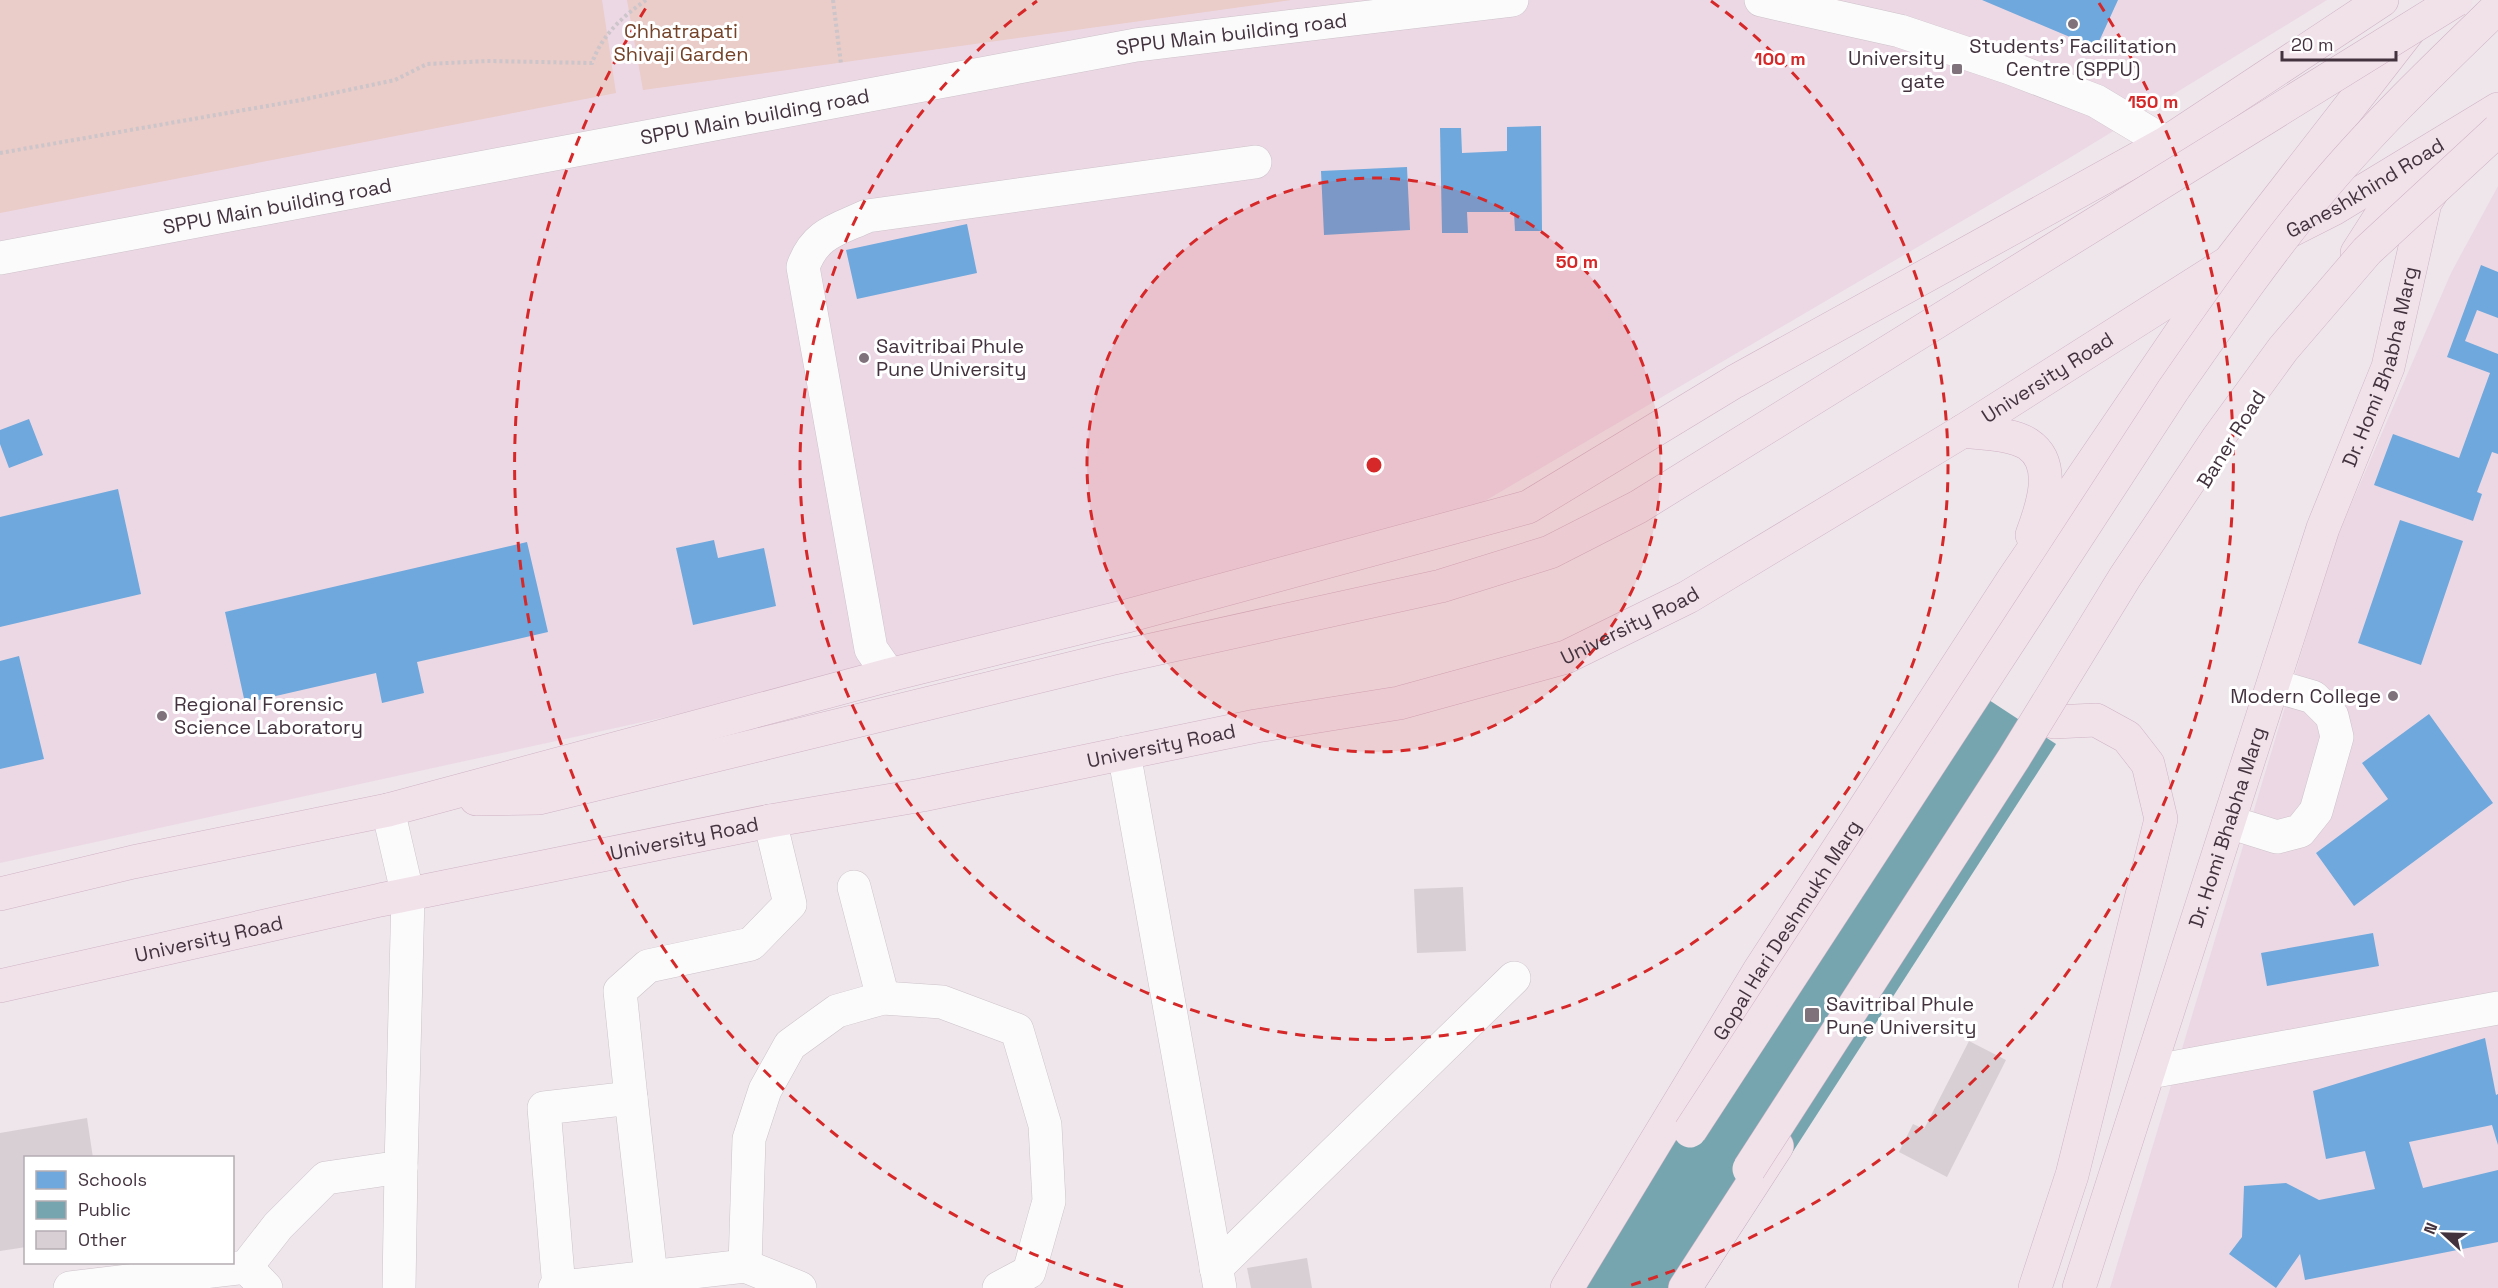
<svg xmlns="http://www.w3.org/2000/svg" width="2498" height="1288" viewBox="0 0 2498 1288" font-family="'Space Grotesk',sans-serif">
  <rect width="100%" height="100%" fill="#eee6eb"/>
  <path fill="#ecd8e4" d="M0,0H2327L2071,157L1386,559L0,863Z
    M2498,186V1288H2110L2334,544L2451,273Z"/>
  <path fill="#eaccc8" d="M0,0H602L616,93L0,213Z
    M627,0H1291L643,90Z"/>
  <path fill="#6fa8dc" d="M1982,0H2118L2096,48Z
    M1541,126L1542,231H1515L1514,212H1467L1468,233H1442L1440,128H1461L1462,153L1507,151V127Z
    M1407,167L1410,230L1324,235L1321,171Z
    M967,224L977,273L857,299L846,250Z
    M2481,265L2498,272V318L2477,310L2465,341L2498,354V454L2492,452L2477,492L2482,494L2473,521L2374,485L2393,434L2459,458L2490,373L2447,357Z
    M29,419L43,455L9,468L0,444V430Z
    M118,489L141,594L0,627V517Z
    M2400,520L2463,541L2421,665L2358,643Z
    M714,540L718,558L764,548L776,606L693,625L676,548Z
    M527,542L548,632L417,662L424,693L382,703L376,673L245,703L225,612Z
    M19,656L44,759L0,769V661Z
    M2429,714L2493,803L2354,906L2316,853L2388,799L2362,763Z
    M2373,933L2379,966L2267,986L2261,953Z
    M2485,1038L2496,1095L2498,1094V1145L2492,1125L2409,1142L2423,1188L2498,1170V1242L2305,1280L2300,1254L2276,1288L2229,1254L2242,1237L2244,1186L2286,1183L2319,1200L2375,1189L2365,1151L2326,1159L2313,1091Z"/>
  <path fill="#76a5af" d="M1963,683L2056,744L1705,1288H1578Z"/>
  <path fill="#d8cfd4" d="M1463,887L1466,951L1417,953L1414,889Z
    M1969,1041L2006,1060L1947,1177L1899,1152L1913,1124L1924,1129Z
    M87,1118L93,1158H26V1247L0,1251V1133Z
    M1307,1258L1312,1288H1251L1247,1268Z"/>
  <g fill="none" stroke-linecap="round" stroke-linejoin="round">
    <defs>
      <g id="minor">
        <path d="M1761,0L1900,31L2010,68L2096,101L2166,143"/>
        <path id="s1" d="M0,258L1136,45L1512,0"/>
        <path d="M889,675L871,649L803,267C815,233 837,230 867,216L1255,162"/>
        <path d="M1124,753L1220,1288"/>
        <path d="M2229,822L2277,837L2300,831L2316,811L2337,737L2332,716L2313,697L2275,686"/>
        <path d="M854,887L883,998"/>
        <path d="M2150,1072L2498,1008"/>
        <path d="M631,1098L620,991L648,966L751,944L790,904L770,821"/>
        <path d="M745,1266L749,1139L765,1090L790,1045L837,1011L883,998L942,1002L1017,1030L1045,1125L1049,1201L1029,1272L999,1288"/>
        <path d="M246,1267L266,1288"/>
        <path d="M1216,1268L1514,978"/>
        <path d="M70,1288L246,1267L278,1226L326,1178L401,1167L408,896L388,810"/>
        <path d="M399,1288L401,1167"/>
        <path d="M555,1288L745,1266L800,1288"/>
        <path d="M559,1288L544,1108L631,1098L651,1276"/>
      </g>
      <g id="major">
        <path d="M2357,253L2412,167"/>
        <path d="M1963,431C1983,434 2011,433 2028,444C2058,464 2042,508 2032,535"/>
        <path d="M476,799L539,798L762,744"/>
        <path d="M0,894L133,862L388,810L889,675L1127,616L1528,507L1734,382L2166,143L2382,0"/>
        <path id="s2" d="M0,986L380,900L770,821L922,795L1256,726L1399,703L1566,657L1688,597L1963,431L2229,262L2335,208L2498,109"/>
        <path id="s3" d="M1567,1288L1759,971L2014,578L2229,262L2410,29"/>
        <path d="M1685,1288L1777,1146"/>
        <path d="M2035,1288L2072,1175L2161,819L2148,764L2127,737L2096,720L2054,722"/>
        <path id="s4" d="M2079,1288L2323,528L2388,367L2425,203L2437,184"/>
      </g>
    </defs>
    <use href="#minor" stroke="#ccc3c9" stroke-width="34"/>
    <use href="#major" stroke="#d0b3c4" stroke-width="34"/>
    <path stroke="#ccc5ca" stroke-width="4" stroke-dasharray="3 3" stroke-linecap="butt" d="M833,0L841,64
      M0,153L301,100L395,80L427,64L487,61L592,63C602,35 622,17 646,0"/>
    <use href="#minor" stroke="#fcfbfc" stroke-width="33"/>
    <use href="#major" stroke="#f1e2ea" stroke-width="33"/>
    <defs>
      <path id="major-bridge" d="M762,744L1110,659L1441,586L1550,552L1638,507L2456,0
        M1690,1131L2173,390C2219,324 2264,259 2315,197C2371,129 2435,68 2498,7
        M1749,1169L2014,758L2125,577L2218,438L2283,349L2367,251L2498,130"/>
    </defs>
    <use href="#major-bridge" stroke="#d0b3c4" stroke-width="34" stroke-linecap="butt"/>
    <use href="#major-bridge" stroke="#f1e2ea" stroke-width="33"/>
  </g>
  <circle cx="1374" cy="465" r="287" fill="#d62828" fill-opacity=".12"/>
  <g fill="none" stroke="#d62828" stroke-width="3" stroke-dasharray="10 8">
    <circle cx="1374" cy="465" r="287"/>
    <path d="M1711 1A574 574 0 1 1 1037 1"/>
    <path d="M1123 1287A860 860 0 0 1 649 3M2099 3A860 860 0 0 1 1625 1287"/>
  </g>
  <g fill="#7f727b" stroke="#fff" stroke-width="2">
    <circle cx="2073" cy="24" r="6"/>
    <rect x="1951" y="63" width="12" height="12" rx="3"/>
    <circle cx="864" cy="358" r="6"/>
    <circle cx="2393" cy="696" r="6"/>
    <circle cx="162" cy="716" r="6"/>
    <rect x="1804" y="1007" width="16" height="16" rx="3"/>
  </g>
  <g text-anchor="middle" stroke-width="6" stroke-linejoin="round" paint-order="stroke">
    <g font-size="20" fill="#744228" stroke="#fff">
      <text x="681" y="38">Chhatrapati<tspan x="681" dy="23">Shivaji Garden</tspan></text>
    </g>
    <g font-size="20" fill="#43333e" stroke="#fff">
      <text dy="7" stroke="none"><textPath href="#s1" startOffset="1252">SPPU Main building road</textPath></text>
      <text dy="7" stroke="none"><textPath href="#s1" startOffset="768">SPPU Main building road</textPath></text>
      <text dy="7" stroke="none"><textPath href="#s2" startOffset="2528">Ganeshkhind Road</textPath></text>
      <text dy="7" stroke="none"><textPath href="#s1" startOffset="282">SPPU Main building road</textPath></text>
      <text dy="7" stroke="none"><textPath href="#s4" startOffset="970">Dr. Homi Bhabha Marg</textPath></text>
      <text dy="7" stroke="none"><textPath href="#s2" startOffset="2158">University Road</textPath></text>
      <text transform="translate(2231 439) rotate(-58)" y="7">Baner Road</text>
      <text dy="7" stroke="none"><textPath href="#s2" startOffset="1672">University Road</textPath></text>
      <text dy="7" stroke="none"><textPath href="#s2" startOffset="1186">University Road</textPath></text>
      <text dy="7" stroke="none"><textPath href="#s4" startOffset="484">Dr. Homi Bhabha Marg</textPath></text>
      <text dy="7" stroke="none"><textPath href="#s2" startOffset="700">University Road</textPath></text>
      <text dy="7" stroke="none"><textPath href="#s3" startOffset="420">Gopal Hari Deshmukh Marg</textPath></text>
      <text dy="7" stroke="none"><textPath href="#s2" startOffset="214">University Road</textPath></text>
    </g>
    <g font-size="20" fill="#43333e" stroke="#fff" text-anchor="start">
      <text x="2073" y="53" text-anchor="middle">Students' Facilitation<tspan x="2073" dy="23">Centre (SPPU)</tspan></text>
      <text x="1945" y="65" text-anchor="end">University<tspan x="1945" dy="23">gate</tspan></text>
      <text x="876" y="353">Savitribai Phule<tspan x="876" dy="23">Pune University</tspan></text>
      <text x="2381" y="703" text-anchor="end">Modern College</text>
      <text x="174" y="711">Regional Forensic<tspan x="174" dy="23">Science Laboratory</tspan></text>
      <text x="1826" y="1011">Savitribal Phule<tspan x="1826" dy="23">Pune University</tspan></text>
    </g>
  </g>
  <circle cx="1374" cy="465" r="9" fill="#d62828" stroke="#fff" stroke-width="3"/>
  <g font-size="18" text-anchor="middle" font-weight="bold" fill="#d62828" stroke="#fff" stroke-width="6" stroke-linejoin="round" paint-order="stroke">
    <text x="1780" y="65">100 m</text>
    <text x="2153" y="108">150 m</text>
    <text x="1577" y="268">50 m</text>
  </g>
  <rect x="24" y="1156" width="210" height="108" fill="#ffffff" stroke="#b4adb2" stroke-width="1.5"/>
  <rect x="36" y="1171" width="30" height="18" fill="#6fa8dc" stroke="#b4adb2" stroke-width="1.5"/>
  <text x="78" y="1186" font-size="18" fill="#43333e">Schools</text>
  <rect x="36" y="1201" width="30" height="18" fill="#76a5af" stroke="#b4adb2" stroke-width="1.5"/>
  <text x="78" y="1216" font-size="18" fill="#43333e">Public</text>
  <rect x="36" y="1231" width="30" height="18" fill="#d8cfd4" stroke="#b4adb2" stroke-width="1.5"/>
  <text x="78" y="1246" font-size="18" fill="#43333e">Other</text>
  <g transform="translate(2444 1234) rotate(292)" stroke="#ffffff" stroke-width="4.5" paint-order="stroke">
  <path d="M0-4.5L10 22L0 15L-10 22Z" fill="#43333e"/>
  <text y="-9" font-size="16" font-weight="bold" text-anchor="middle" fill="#43333e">N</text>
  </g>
  <path d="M2282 51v9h114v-9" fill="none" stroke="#43333e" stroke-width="3"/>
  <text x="2291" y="51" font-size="18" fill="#43333e" stroke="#ffffff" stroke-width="4.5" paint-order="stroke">20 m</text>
</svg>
